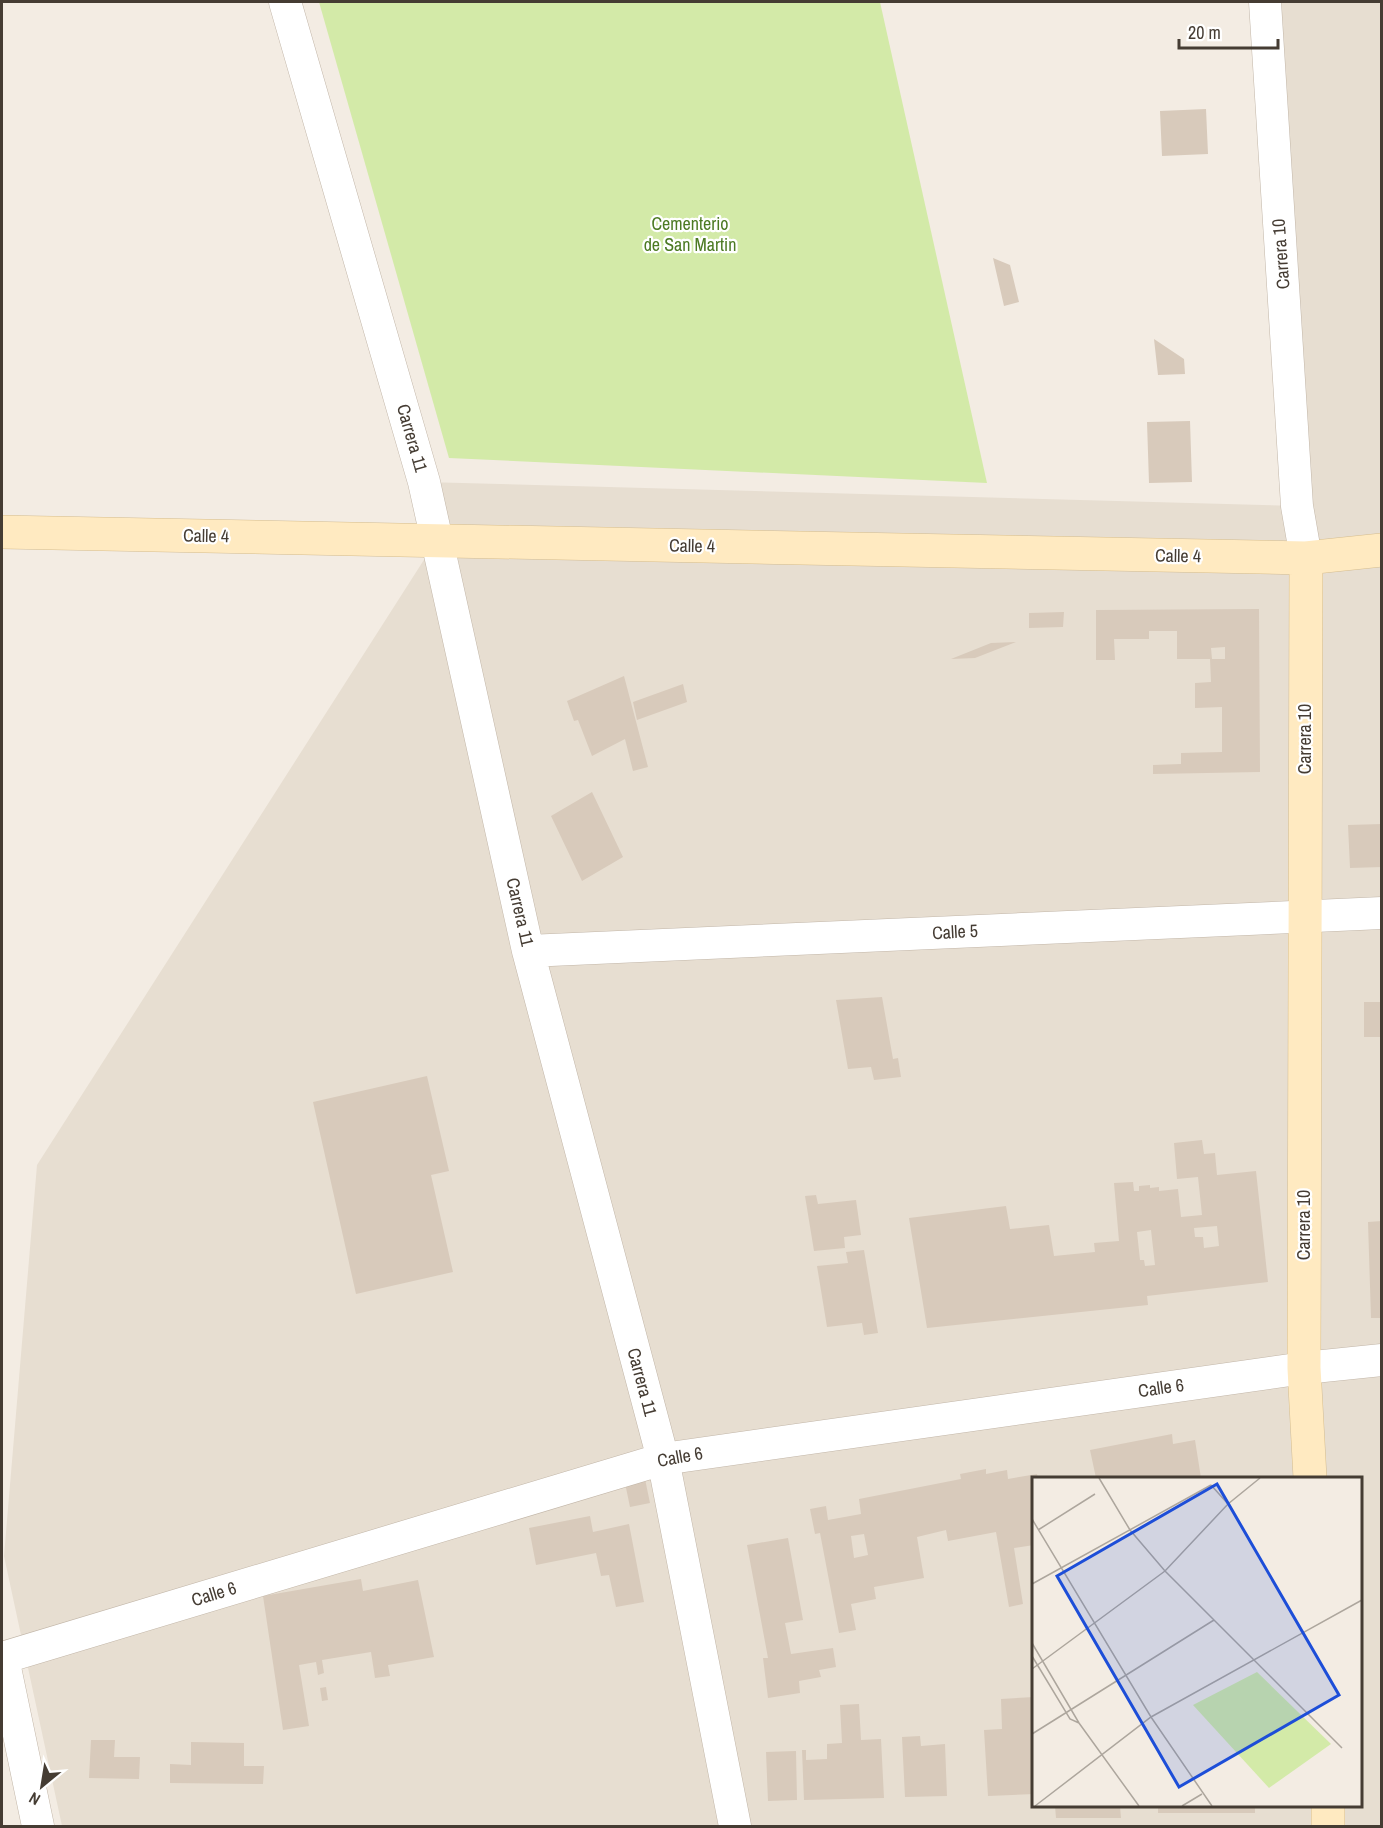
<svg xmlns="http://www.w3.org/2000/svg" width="1383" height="1828" viewBox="0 0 1383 1828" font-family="'Archivo Narrow',sans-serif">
  <rect width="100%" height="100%" fill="#f3ece3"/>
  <path fill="#e7ded1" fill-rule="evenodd" d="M1265,2H1381V1826H62L4,1556L37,1165L436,541L424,482L1297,506ZM1034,1478H1360V1806H1034Z"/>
  <path fill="#d3eaa8" d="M319,2H880L987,483L449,458Z"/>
  <path fill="#d8cabb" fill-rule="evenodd" d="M1206,109L1208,154L1162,156L1160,111Z
    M993,258L1010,265L1019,302L1004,306Z
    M1154,339L1184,359L1185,374L1158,375Z
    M1190,421L1192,482L1149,483L1147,422Z
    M1259,609L1260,772L1153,774V765L1181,764V753L1222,752V707L1195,708V683L1211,682L1210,659H1177V631H1149V639H1114L1115,660H1096V610ZM1225,647V659H1212L1211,648Z
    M1064,612L1063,627L1029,628V613Z
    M1016,642L975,658L951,659L991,643Z
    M624,676L648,767L633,771L625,739L592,756L578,720L574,721L567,701Z
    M683,684L687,702L637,720L633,702Z
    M592,792L623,857L582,881L551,816Z
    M1382,824V867L1350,868L1348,825Z
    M882,997L893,1059L898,1058L901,1077L874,1080L871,1067L848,1069L836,1000Z
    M1364,1002H1382V1037H1364Z
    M427,1076L449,1171L431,1175L453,1272L356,1294L313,1102Z
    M1202,1140L1204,1154L1215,1153L1217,1175L1256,1171L1268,1282L1147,1296L1148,1305L927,1328L909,1218L1006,1206L1010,1229L1049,1225L1054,1256L1095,1252L1094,1243L1119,1241L1114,1183L1133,1182L1134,1191H1139V1186L1150,1185V1188L1159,1187V1191L1178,1189L1181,1217L1202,1215L1198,1177L1177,1179L1174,1143ZM1217,1226L1219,1246L1204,1248L1203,1237H1195L1194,1228ZM1151,1230L1155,1265L1145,1266L1144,1260H1140L1137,1232Z
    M816,1195L818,1204L856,1200L861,1235L844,1237L845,1248L814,1251L805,1196Z
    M1382,1221V1318H1371L1368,1222Z
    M864,1250L878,1333L864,1335L862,1323L827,1327L817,1266L848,1263L846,1252Z
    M1172,1434L1173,1444L1195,1440L1201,1478H1096L1090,1450Z
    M986,1469V1474L1007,1470L1008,1479L1037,1474L1038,1478H1034V1545L1014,1548L1023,1604L1009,1607L996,1532L948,1541L946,1530L917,1537L924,1578L874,1587L876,1599L851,1604L856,1630L839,1633L820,1533L815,1534L810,1509L826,1506L828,1520L861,1514L859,1499L961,1479L960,1474ZM864,1534L868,1555L854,1558L851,1536Z
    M645,1479L650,1503L630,1507L625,1483Z
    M590,1516L593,1532L629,1524L644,1602L616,1607L609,1575L601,1576L596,1553L536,1565L529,1528Z
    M788,1538L803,1620L785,1623L791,1654L833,1648L836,1667L819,1670L821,1677L799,1681L800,1693L768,1698L763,1658H768L747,1545Z
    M361,1579L363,1591L418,1580L434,1657L388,1665L390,1676L375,1678L371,1652L322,1660L324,1673L318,1675L316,1662L299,1665L309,1726L283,1730L263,1596Z
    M326,1687L328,1700L322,1701L320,1688Z
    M1034,1697V1794L988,1796L984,1730L1002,1729L1001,1699Z
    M859,1704L861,1740L881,1739L884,1798L804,1800L802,1750H806V1760L827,1759V1744L842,1743L840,1705Z
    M920,1736L921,1746L945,1744L947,1796L905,1797L902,1737Z
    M91,1740H115L114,1757H140L139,1779L89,1778Z
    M191,1742L244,1743V1766H264L263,1784L170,1783V1764L191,1765Z
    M796,1751L797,1800L768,1801L766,1752Z
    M1055,1806H1120L1121,1818H1056Z
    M1158,1806H1255V1813H1158Z"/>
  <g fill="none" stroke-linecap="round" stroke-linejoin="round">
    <defs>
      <path id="street" d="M285,2L424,482L528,951L663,1459L735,1826
        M1265,2L1297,506L1306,558
        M528,951L1382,913
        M2,1658L663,1459L1304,1368L1382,1360
        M3,1658L38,1826"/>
      <path id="secondary" d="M2,532L1306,558L1382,550
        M1306,558L1304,1368L1310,1478
        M1328,1806V1826"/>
    </defs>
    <use href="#street" stroke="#c2b6a8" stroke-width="33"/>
    <use href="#secondary" stroke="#d5bd8f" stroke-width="34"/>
    <use href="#street" stroke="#fff" stroke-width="32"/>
    <use href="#secondary" stroke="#ffeac1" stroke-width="33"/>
  </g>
  <g text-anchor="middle" stroke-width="4.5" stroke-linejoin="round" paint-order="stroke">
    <g font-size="18" fill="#4c7a23" stroke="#fff">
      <text x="690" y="230">Cementerio<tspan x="690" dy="21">de San Martin</tspan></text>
    </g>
    <g font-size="18" fill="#453c33" stroke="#fff">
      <text transform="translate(1281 254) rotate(-94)" y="6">Carrera 10</text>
      <text transform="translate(412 438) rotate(74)" y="6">Carrera 11</text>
      <text transform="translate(206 536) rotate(1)" y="6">Calle 4</text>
      <text transform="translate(692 546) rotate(1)" y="6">Calle 4</text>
      <text transform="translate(1178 556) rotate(1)" y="6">Calle 4</text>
      <text transform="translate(1305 739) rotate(-90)" y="6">Carrera 10</text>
      <text transform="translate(520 912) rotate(77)" y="6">Carrera 11</text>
      <text transform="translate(955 932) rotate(-3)" y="6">Calle 5</text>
      <text transform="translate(1304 1225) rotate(-90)" y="6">Carrera 10</text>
      <text transform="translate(642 1382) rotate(75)" y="6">Carrera 11</text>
      <text transform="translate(1161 1388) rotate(-8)" y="6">Calle 6</text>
      <text transform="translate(680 1457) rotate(-10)" y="6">Calle 6</text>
      <text transform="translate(214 1594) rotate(-17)" y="6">Calle 6</text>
    </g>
  </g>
  <g transform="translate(1032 1477)">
    <rect width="330" height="330" fill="#f3ece3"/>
    <path d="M225,195L299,267L237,311L161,228Z" fill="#d3eaa8"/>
    <path fill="none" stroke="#ada69d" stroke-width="1.5" d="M67,1L98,53L133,94L310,271M179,8L196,27M0,42L119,240L180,329M6,53L63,17M0,107L179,8M0,166L47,246L107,329M0,179L38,242L47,246M0,192L133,94L196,27L228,1M0,257L182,143M3,329L119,240L330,123M150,329L170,317"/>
    <path fill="#1d4ed8" fill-opacity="0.15" stroke="#1d4ed8" stroke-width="3" d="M185,7L307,218L147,310L25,99Z"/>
    <rect width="330" height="330" fill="none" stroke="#453c33" stroke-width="3"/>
  </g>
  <rect width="1383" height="1828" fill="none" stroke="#453c33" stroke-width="6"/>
  <g transform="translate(42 1786) rotate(210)" stroke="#ffffff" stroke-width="4.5" paint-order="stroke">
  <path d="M0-4.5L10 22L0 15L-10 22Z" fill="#453c33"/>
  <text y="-9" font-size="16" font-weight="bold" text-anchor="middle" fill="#453c33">N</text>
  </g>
  <path d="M1179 39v9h99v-9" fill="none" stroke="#453c33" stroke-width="3"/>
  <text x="1188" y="39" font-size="18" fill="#453c33" stroke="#ffffff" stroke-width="4.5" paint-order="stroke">20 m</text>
</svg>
